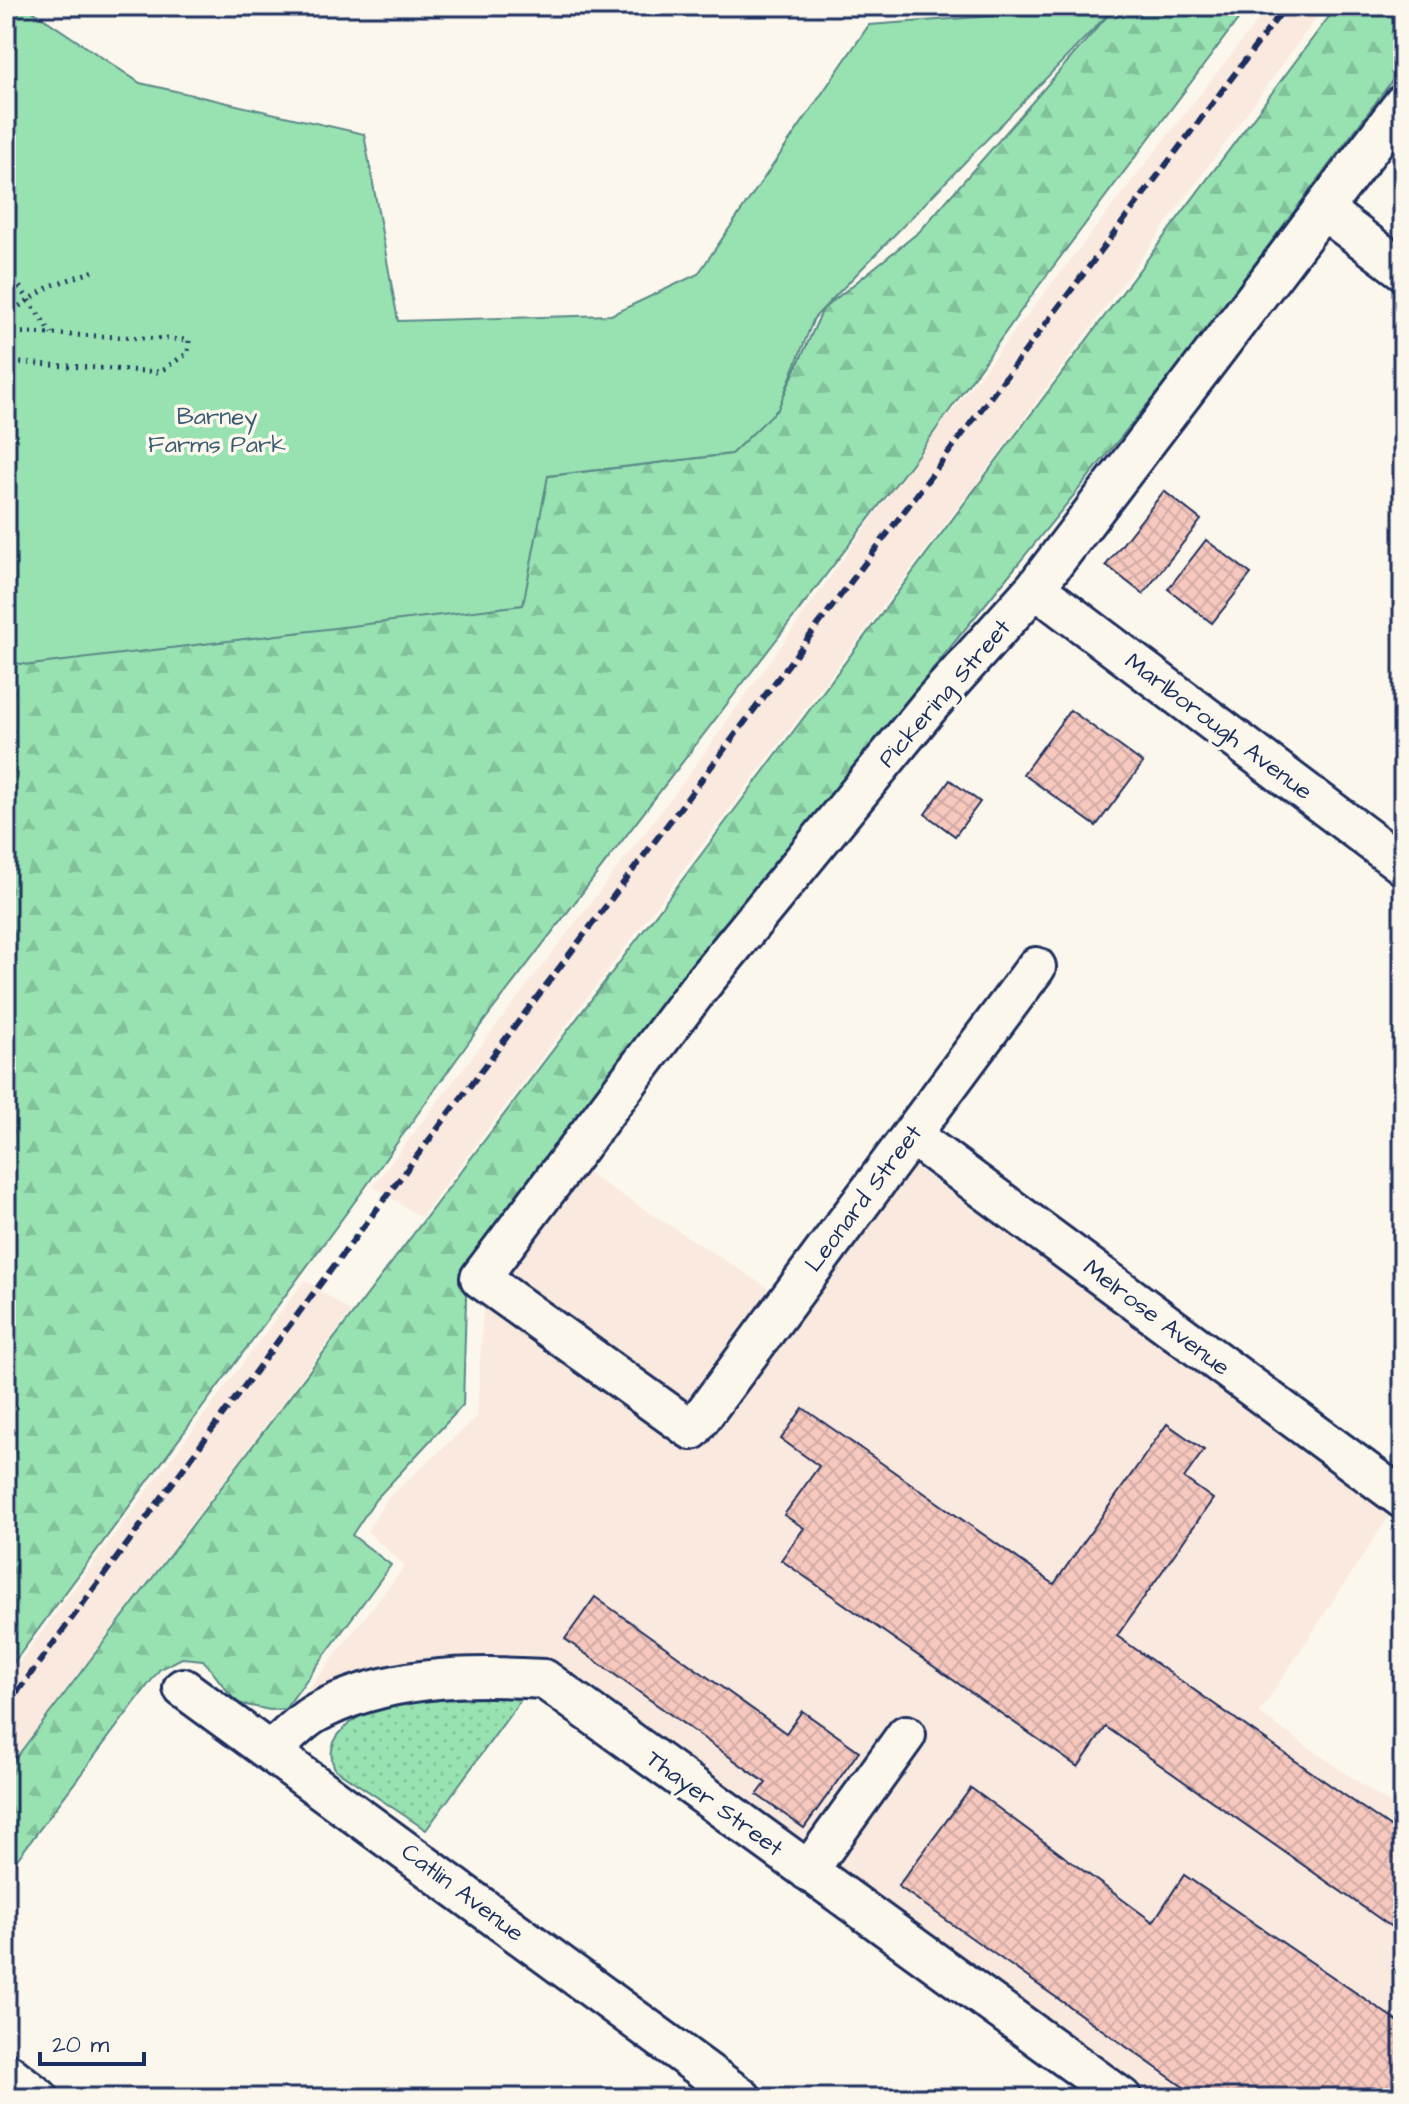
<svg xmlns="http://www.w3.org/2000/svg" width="1409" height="2104" viewBox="0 0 1409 2104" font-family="'Architects Daughter',sans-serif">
  <defs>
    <pattern id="grass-dots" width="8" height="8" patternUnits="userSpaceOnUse" patternTransform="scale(2)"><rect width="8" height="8" fill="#98e2b1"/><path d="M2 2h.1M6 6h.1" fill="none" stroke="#82c29b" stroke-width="1.8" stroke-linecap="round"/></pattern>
    <pattern id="forest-firs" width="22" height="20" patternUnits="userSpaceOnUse" patternTransform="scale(2)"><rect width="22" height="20" fill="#98e2b1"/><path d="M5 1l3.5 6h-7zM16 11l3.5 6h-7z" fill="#82c29b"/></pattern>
    <pattern id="building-cross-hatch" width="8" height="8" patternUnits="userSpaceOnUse" patternTransform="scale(2)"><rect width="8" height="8" fill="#f7c8be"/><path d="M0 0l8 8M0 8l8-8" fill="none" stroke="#d3aca6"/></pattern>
  </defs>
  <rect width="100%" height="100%" fill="#fbf7ec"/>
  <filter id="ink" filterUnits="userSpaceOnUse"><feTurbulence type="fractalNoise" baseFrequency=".0125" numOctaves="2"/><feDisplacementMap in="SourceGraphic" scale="16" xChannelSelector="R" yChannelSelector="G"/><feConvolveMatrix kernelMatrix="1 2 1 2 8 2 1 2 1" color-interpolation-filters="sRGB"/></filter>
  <g filter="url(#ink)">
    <path fill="#fae9de" d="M1269,6H1325L1005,445L421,1217L373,1186L682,784L917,456Z
      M908,1162L1393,1510L1259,1713L1403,1813V2098H1155L578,1676L528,1655H475L416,1662L301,1699L405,1566L367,1531L388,1498L477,1417L483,1309L584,1171L798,1307Z
      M305,1280L351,1312L6,1769V1680Z"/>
    <path fill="url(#grass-dots)" stroke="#5a8888" stroke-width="2" d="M525,1694L426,1830L335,1769C321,1740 353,1715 380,1708C426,1698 478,1699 525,1694Z"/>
    <path fill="url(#forest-firs)" stroke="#5a8888" stroke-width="2" d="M1116,6H1248L1035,291L917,456L481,1025L364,1189L6,1673V662L31,665L548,476L731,454L778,408L823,309L920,231Z
      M1337,6H1403V66L1173,373L664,1000L467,1264L463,1405L375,1500L352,1535L391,1565L285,1709L270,1710L237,1703L203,1660L182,1658L160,1669L6,1874V1771L685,876Z"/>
    <path fill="#98e2b1" stroke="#5a8888" stroke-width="2" d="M6,6H25L140,83L364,134L398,321L611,315L698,274L869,25L1115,7L814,318L778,409L731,454L548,476L523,605L31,665L6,662Z"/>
    <path fill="url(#building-cross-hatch)" stroke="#1b2f5e" stroke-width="2" d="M1164,491L1201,520L1143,594L1106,565Z
      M1206,540L1251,574L1212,623L1168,589Z
      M1070,710L1143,763L1096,826L1023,774Z
      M950,780L980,802L955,836L925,814Z
      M803,1408L1054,1584L1167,1424L1204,1450L1184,1478L1213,1499L1117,1636L1403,1836V1935L1106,1727L1078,1767L781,1560L804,1528L784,1515L819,1466L781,1439Z
      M595,1597L786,1733L802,1711L859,1751L804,1828L757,1795L766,1783L565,1639Z
      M971,1788L1153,1922L1184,1875L1403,2025V2098H1199L898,1886Z"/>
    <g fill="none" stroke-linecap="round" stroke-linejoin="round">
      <defs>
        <path id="minor" d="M1325,211L1403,270
          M1035,588L1403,865
          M1036,967L692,1430L480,1278L698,989L931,704L1035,588L1403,104
          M911,1135L1403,1499
          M183,1688L742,2098
          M272,1750C285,1739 299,1723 314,1714C382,1676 468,1674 544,1679L1122,2098
          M808,1871L906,1735
          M6,2072L39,2098"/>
      </defs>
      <use href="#minor" stroke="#1b2f5e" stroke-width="44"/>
      <path stroke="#1b2f5e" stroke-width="5" stroke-dasharray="2 6" stroke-linecap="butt" d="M6,267L52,334
        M6,315L50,286L94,271
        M6,332L189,340L188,353L159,372L6,362"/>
      <use href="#minor" stroke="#fbf7ec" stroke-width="38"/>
      <path stroke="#1b2f5e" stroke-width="6" stroke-dasharray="12 6" stroke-linecap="butt" d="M6,1707L321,1283L1286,6"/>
    </g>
  </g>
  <g text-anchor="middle" stroke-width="7" stroke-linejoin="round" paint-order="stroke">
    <g font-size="24" fill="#3a5c73" stroke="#fbf7ec">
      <text x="217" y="424">Barney<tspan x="217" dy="28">Farms Park</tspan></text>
    </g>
    <g font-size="24" fill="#1b2f5e" stroke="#fbf7ec">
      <text transform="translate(944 693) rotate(-49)" y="8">Pickering Street</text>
      <text transform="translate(1219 726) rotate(37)" y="8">Marlborough Avenue</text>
      <text transform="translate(863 1198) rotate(-53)" y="8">Leonard Street</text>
      <text transform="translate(1157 1317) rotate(37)" y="8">Melrose Avenue</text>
      <text transform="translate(715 1803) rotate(36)" y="8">Thayer Street</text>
      <text transform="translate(463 1892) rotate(37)" y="8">Catlin Avenue</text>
    </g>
  </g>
  <rect width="1409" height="2104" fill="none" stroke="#fbf7ec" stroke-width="32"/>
  <rect x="16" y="16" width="1377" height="2072" fill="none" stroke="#1b2f5e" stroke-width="3" filter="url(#ink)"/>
  <path d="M40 2052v12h104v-12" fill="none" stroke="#1b2f5e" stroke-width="4"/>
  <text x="52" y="2052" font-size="24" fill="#1b2f5e" stroke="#fbf7ec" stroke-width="6" paint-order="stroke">20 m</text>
</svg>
